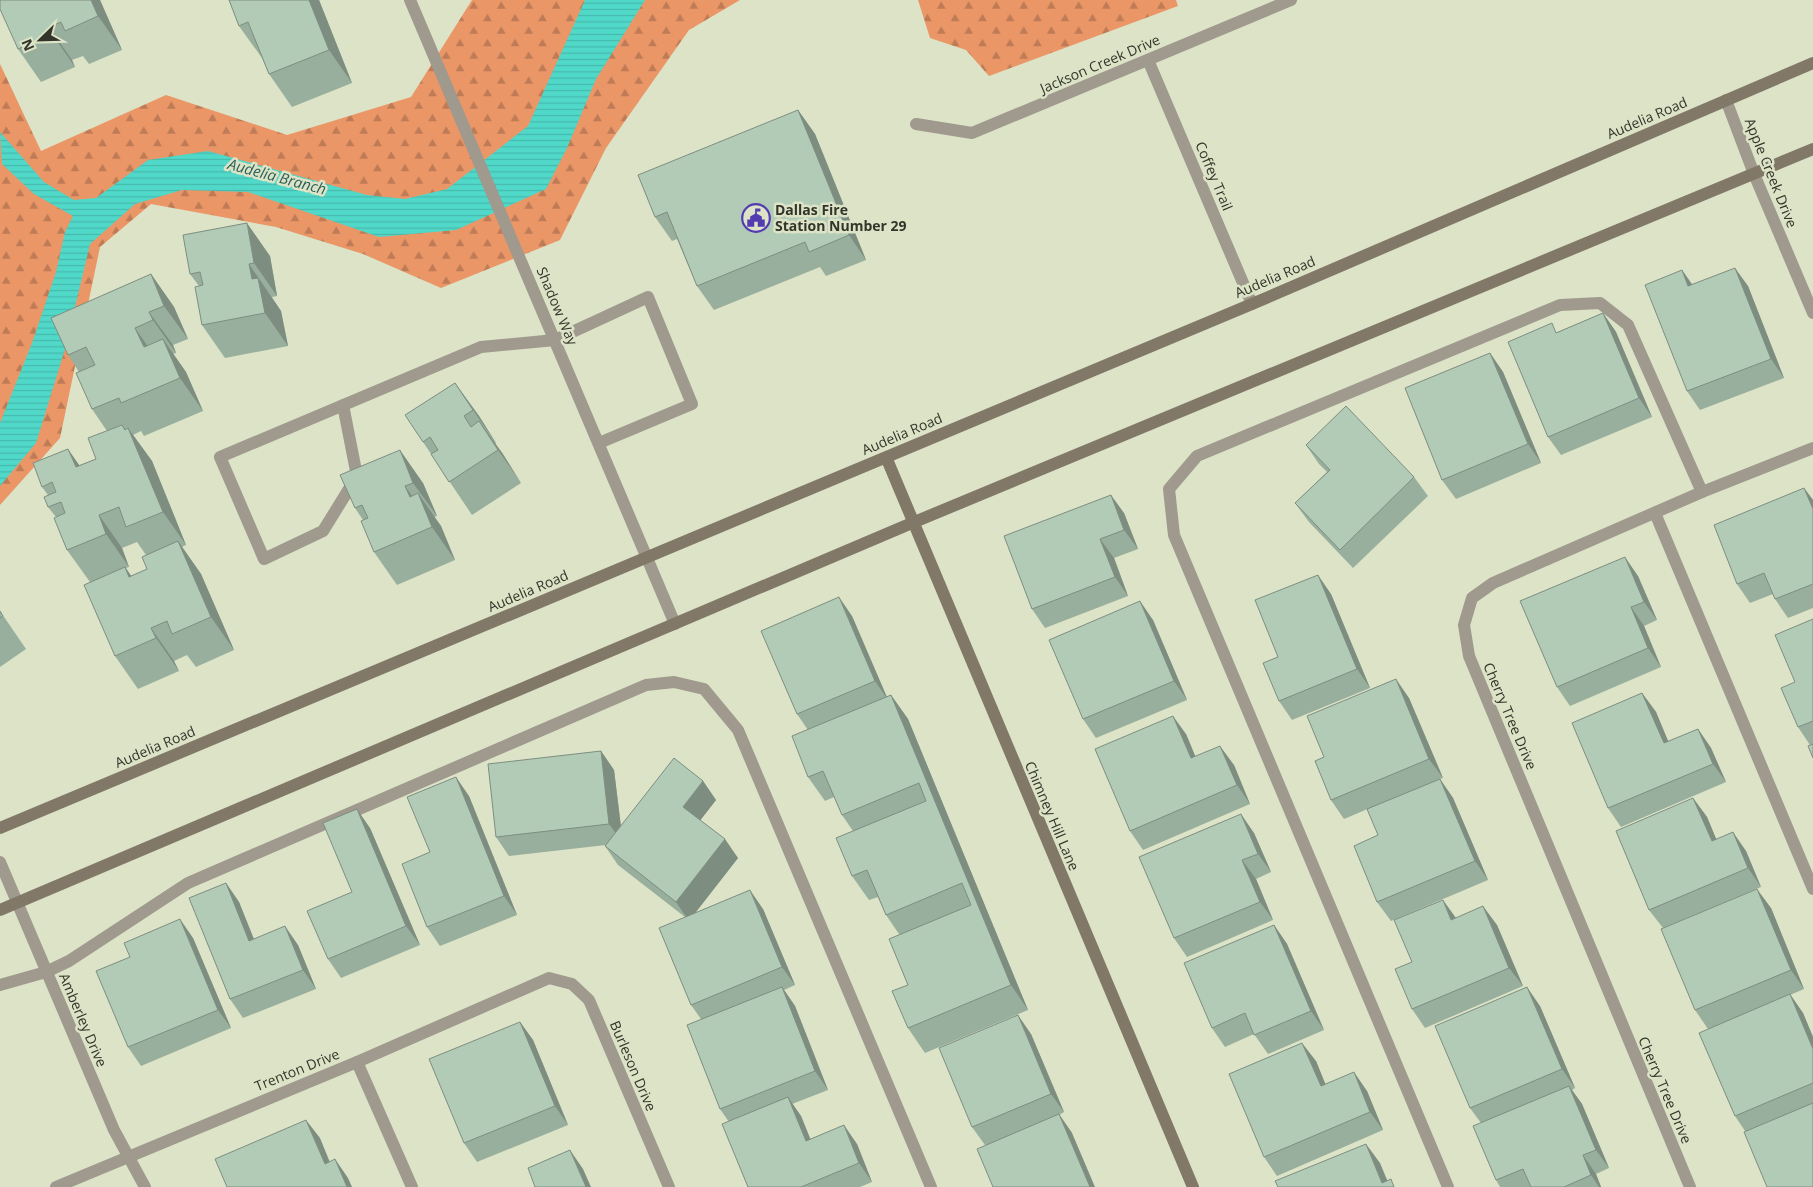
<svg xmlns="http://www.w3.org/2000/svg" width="1813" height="1187" viewBox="0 0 1813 1187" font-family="'Open Sans',sans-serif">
  <defs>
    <pattern id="forest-firs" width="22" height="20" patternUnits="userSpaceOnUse" patternTransform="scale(1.25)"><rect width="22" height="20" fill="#ea9667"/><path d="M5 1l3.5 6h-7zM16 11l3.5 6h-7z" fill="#be7b55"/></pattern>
    <pattern id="water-rules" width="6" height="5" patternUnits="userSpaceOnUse" patternTransform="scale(1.25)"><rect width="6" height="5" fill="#50d8c9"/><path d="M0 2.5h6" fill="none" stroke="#46baad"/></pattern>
  </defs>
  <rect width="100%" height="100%" fill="#dce3c6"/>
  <path fill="url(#forest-firs)" d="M472,0H740L689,30L606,148L560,240L441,288L363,254L276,227L151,204L100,247L60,438L0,505V64L41,151L166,95L287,135L411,97Z
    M918,0H1176L1178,6L989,76L966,50L930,38Z"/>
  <path fill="url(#water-rules)" d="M585,0H645L596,79L567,148L546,189L456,230L379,237L248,192L182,190L135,204L90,244L65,349L36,443L0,486V423L32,343L56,272L65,232L73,216L34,194L2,164L0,132L44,182L74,200L96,198L148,160L208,151L367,195L405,199L447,189L528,126Z"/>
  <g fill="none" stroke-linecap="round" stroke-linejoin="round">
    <path stroke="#9f998e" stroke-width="12" d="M343,405L357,476L323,531L264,559L220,457L481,347L555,340L648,297L692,404L599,443
      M1655,513L1813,889
      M0,985L46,972L69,961L188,883L646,685L674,682L704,689L738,730L931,1187
      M357,1062L412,1187
      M1448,1187L1174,535L1169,489L1197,456L1560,305L1600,303L1628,325L1702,492"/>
    <path stroke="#9f998e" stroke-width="12" d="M410,0L675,624
      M1148,60L1252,304
      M1726,100L1754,174L1813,313
      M916,124L972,133L1291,0
      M0,862L114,1130L145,1187
      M56,1187L357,1062L549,978L572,984L589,1000L669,1187
      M1690,1187L1469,656L1464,625L1472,598L1493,583L1702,492L1813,448"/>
    <path stroke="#817867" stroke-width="12" d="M886,457L1193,1187
      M0,828L1252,304L1813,63
      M0,910L912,523L1813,149"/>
  </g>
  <path fill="#99af9d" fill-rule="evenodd" d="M0,0H100L122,50L89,64L83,56L72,60L75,67L41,82L18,49Z
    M229,0H319L352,83L292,107L269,74L262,58L239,26Z
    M798,110L815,134L866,260L826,276L820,267L714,310L697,286L677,239L672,241L655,217Z
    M270,256L277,296L272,297L273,299L281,311L288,346L225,358L202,325L199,286L190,274Z
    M1682,270L1692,284L1748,286L1784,378L1700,410L1687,391Z
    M151,274L174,307L188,339L173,345L176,353L173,354L186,372L203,411L144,436L141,431L133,435L152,461L186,545L182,547L201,574L234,650L196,667L187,655L174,661L179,671L138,689L115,656L90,582L67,550L56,517L48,507V495L42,487L80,465L96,459L107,431L92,409L79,372L68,355ZM137,542L146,555L147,569L131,576L126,568L129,567L122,548Z
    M1603,313L1616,332L1652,417L1561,455L1548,437L1558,332Z
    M1490,353L1503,372L1541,463L1456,499L1442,480Z
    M455,383L479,416L496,443L495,444L521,483L472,515L423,442Z
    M1306,445L1414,477L1428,496L1353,568L1309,522L1295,503L1327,472L1319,464Z
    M340,475L423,483L437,516L434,517L441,526L455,560L397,585L374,552L363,520L355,508Z
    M1804,488L1813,500V608L1788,618L1775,599L1773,594L1750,603L1737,584Z
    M1124,513L1138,549L1114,558L1128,596L1045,628L1032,609Z
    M1638,576L1657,620L1644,626L1661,667L1570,706L1557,687Z
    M1331,594L1370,688L1292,720L1279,701L1278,657Z
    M0,611L26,649L0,667Z
    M852,616L887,697L891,695L908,719L1028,1010L925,1053L908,1028V985L899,934L886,915L878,897L869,900L852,876L853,831L842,815L834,797L825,801L808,777V730L797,714Z
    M1813,619V758L1810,745L1798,727L1795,682Z
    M1153,620L1187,700L1096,738L1083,719Z
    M1642,693L1656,712L1668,742L1698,729L1711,748L1726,782L1621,827L1608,808Z
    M1409,698L1443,778L1440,779L1453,798L1488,880L1391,921L1377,902L1378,835L1370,808L1344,819L1331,800L1324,757Z
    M1186,734L1195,756L1234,765L1250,804L1143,850L1130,831Z
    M601,751L614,770L621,827L703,781L716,800L700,820L738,858L695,913L763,909L795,985L784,990L795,1006L828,1090L792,1104L801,1116L810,1139L857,1144L872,1182L860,1187H748L729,1122L720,1109L701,1019L691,1005L685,917L618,865L605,846L606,845L509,856L496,837Z
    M469,796L517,915L440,946L427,927L430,852Z
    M1693,798L1707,817L1716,839L1746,851L1761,887L1663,928L1649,910Z
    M370,828L420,945L341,978L328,959L352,892Z
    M1254,833L1271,872L1256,879L1273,920L1187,957L1174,938Z
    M226,883L239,902L254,939L298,945L316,989L243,1018L230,999Z
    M1771,908L1804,989L1790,995L1803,1013L1813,1037V1187L1745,1131L1735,1116L1708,1029L1695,1010Z
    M1455,918L1497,925L1523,986L1425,1028L1412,1009V962Z
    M1274,925L1287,944L1324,1030L1268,1054L1254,1034L1225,1047L1212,1028Z
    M193,938L231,1028L141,1066L128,1047Z
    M1540,1006L1575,1088L1572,1090L1582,1104L1609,1168L1596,1174L1601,1187H1500L1496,1180L1481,1123L1470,1108Z
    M520,1022L533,1040L568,1125L477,1162L464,1143Z
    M1031,1034L1064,1112L1059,1115L1072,1133L985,1145L972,1127Z
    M1316,1061L1325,1084L1367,1091L1383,1130L1277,1176L1264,1157Z"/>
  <path fill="#7d8e80" d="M91,0H100L122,50L98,16Z
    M309,0H319L352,83L329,50Z
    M49,27L72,60L75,67L52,34Z
    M798,110L815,134L866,260L849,235Z
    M247,223L270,256L277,296L254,263Z
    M249,264L281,311L288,346L265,313L252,279Z
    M1735,268L1748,286L1784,378L1771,359Z
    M1682,270L1695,289L1688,286Z
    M151,274L174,307L188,339L164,306Z
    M149,312L173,345L176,353L153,320Z
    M1603,313L1616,332L1652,417L1639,398Z
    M135,328L158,361L144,347Z
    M163,339L186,372L203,411L180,378Z
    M1490,353L1503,372L1541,463L1528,444Z
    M455,383L479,416L496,443L473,410Z
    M479,421L503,454L521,483L498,450Z
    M122,425L134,441L128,428L152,461L186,545L163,512Z
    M68,449L91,482L76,467Z
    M400,450L423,483L437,516L413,483Z
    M405,486L428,519L410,497Z
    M1804,488L1813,500V509Z
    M418,493L441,526L455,560L432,527Z
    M1111,495L1124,513L1138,549L1124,530Z
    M99,515L122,548L129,567L106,534Z
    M1100,539L1114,558L1128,596L1115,577Z
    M178,541L201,574L234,650L211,617Z
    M1625,557L1638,576L1657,620L1644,602Z
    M125,567L148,600L129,577Z
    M1318,575L1331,594L1370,688L1357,669Z
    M839,597L852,616L888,700L875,681Z
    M1140,601L1153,620L1187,700L1174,681Z
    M1631,607L1644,626L1661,667L1648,648Z
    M151,628L174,661L179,671L156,638Z
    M1396,679L1409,698L1443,778L1429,759Z
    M1642,693L1656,712L1677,762L1664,743Z
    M891,695L908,719L1028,1010L1011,985Z
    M1173,716L1186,734L1204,777L1191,758Z
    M1698,729L1711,748L1726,782L1713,764Z
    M1220,746L1234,765L1250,804L1237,785Z
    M601,751L614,770L623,843L609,824Z
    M456,777L469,796L517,915L504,896Z
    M1440,779L1453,798L1488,880L1475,861Z
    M703,781L716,800L696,826L683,807Z
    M1693,798L1707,817L1725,860L1712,841Z
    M357,809L370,828L420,945L406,926Z
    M1241,814L1254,833L1271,872L1258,854Z
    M1733,832L1746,851L1761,887L1748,868Z
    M725,839L738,858L689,921L676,902Z
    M1242,860L1256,879L1273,920L1260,902Z
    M226,883L239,902L262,960L249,941Z
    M1757,889L1771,908L1804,989L1791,970Z
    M750,890L763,909L795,985L782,967Z
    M1443,900L1456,918L1451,920Z
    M1483,906L1497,925L1523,986L1509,968Z
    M180,919L193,938L231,1028L218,1010Z
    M1274,925L1287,944L1324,1030L1311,1011Z
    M285,926L298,945L316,989L303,970Z
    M782,987L795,1006L828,1090L815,1071Z
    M1527,987L1540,1006L1575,1088L1562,1069Z
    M1790,994L1803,1013L1813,1037V1049Z
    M1018,1015L1031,1034L1064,1112L1051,1094Z
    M520,1022L533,1040L568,1125L555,1106Z
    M1302,1043L1316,1061L1334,1105L1321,1086Z
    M1354,1072L1367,1091L1383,1130L1370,1112Z
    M1569,1086L1582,1104L1609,1168L1596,1150Z
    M788,1097L801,1116L819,1160L806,1141Z
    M1059,1114L1072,1133L1095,1187H1090Z
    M306,1120L320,1138L338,1182L325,1164Z
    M844,1125L857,1144L872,1182L859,1163Z
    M1366,1144L1380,1163L1390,1187L1382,1183Z
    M570,1150L583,1169L591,1187H586Z
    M1583,1155L1596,1174L1601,1187H1599L1591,1175Z
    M335,1159L348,1178L352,1187H347Z"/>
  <path fill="#b2cbb7" stroke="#7d8e80" d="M0,0H91L98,16L65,31L61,22L49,27L52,34L18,49L0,9Z
    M229,0H309L329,50L269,74L248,22L239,26Z
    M798,110L849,235L809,252L805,242L697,286L667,212L655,217L638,175Z
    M247,223L254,263L249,264L252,279L258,278L265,313L202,325L195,287L203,285L200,272L190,274L183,235Z
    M1735,268L1771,359L1687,391L1645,285L1682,270L1688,286Z
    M151,274L164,306L149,312L153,320L135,328L144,347L163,339L180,378L121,403L119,398L92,409L76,373L95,365L86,347L68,355L51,318Z
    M1603,313L1639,398L1548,437L1508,342L1552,323L1556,333Z
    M1490,353L1528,444L1442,480L1405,388Z
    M455,383L473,410L464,416L471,427L479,421L498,450L449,482L431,454L438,450L430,437L423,442L405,415Z
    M1346,406L1414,477L1340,550L1295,503L1330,470L1306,445Z
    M122,425L125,430L128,428L163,512L126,527L119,507L99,515L106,534L67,550L54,518L65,513L61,502L48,507L44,497L56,492L52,482L42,487L33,463L68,449L76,467L96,459L88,438Z
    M400,450L413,483L405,486L410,497L418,493L432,527L374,552L361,521L368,518L362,505L355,508L340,475Z
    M1804,488L1813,509V584L1775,599L1764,573L1737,584L1714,525Z
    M1111,495L1124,530L1100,539L1115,577L1032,609L1004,536Z
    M178,541L211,617L172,634L167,621L151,628L156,638L115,656L84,585L125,567L129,577L147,569L142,557Z
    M1625,557L1644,602L1631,607L1648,648L1557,687L1520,601Z
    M1318,575L1357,669L1279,701L1263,663L1278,657L1255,600Z
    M839,597L875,681L797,714L761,631Z
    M1140,601L1174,681L1083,719L1049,640Z
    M0,611L3,616L0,618Z
    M1813,619V721L1798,727L1781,688L1795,682L1775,635Z
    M1396,679L1429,759L1331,800L1315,761L1324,757L1307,716Z
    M1642,693L1664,743L1698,729L1713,764L1608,808L1572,723Z
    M891,695L1011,985L908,1028L892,991L908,985L889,939L971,905L962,883L886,915L867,870L852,876L836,838L926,801L919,783L842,815L823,771L808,777L792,736Z
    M1173,716L1191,758L1220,746L1237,785L1130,831L1095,749Z
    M1813,744V758L1808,746Z
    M601,751L609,824L496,837L488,764Z
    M674,758L703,781L683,807L725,839L676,902L605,846Z
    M456,777L504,896L427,927L402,864L430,852L407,797Z
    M1440,779L1475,861L1377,902L1354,846L1378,835L1367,809Z
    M1693,798L1712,841L1733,832L1748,868L1649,910L1616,831Z
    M357,809L406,926L328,959L307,911L352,892L323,823Z
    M1241,814L1258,854L1242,860L1260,902L1174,938L1139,857Z
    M226,883L249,941L285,926L303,970L230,999L189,898Z
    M1757,889L1791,970L1695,1010L1661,929Z
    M750,890L782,967L691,1005L659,928Z
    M1443,900L1451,920L1483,906L1509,968L1412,1009L1395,969L1412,962L1394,920Z
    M180,919L218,1010L128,1047L96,971L130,957L124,943Z
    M1274,925L1311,1011L1254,1035L1245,1013L1212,1028L1184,963Z
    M782,987L815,1071L720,1109L687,1025Z
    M1527,987L1562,1069L1470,1108L1435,1026Z
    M1790,994L1813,1049V1083L1735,1116L1699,1033Z
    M1018,1015L1051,1094L972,1127L939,1048Z
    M520,1022L555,1106L464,1143L429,1059Z
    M1302,1043L1321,1086L1354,1072L1370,1112L1264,1157L1229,1074Z
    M1569,1086L1596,1150L1583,1155L1591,1175L1564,1187H1531L1523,1169L1496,1180L1473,1126Z
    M788,1097L806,1141L844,1125L859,1163L801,1187H748L722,1124Z
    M1813,1103V1187H1767L1744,1132Z
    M1059,1114L1090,1187H993L977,1149Z
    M306,1120L325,1164L335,1159L347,1187H227L215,1159Z
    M1366,1144L1382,1183L1391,1179L1394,1187H1278L1275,1181Z
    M570,1150L586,1187H535L528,1168Z"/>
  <defs>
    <symbol id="civic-ring" viewBox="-11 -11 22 22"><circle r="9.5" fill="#dce3c6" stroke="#533bb2" stroke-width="1.5"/><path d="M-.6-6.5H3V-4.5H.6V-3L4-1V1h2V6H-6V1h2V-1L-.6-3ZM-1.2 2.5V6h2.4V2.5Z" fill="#533bb2"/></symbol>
  </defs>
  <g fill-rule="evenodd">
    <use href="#civic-ring" x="740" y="202" width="32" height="32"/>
  </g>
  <g text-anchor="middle" stroke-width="5" stroke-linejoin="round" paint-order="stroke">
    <g font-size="14" fill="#33352a" stroke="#dce3c6">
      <text transform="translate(1100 64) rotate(-23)" y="5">Jackson Creek Drive</text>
      <text transform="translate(1647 118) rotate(-23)" y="5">Audelia Road</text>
      <text transform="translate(1771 173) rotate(68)" y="5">Apple Creek Drive</text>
      <text transform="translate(1214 176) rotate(67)" y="5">Coffey Trail</text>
      <text transform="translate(1275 277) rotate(-23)" y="5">Audelia Road</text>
      <text transform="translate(557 306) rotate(67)" y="5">Shadow Way</text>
      <text transform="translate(902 434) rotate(-23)" y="5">Audelia Road</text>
      <text transform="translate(528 591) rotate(-23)" y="5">Audelia Road</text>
      <text transform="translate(1510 716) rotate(67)" y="5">Cherry Tree Drive</text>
      <text transform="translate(155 747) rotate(-23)" y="5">Audelia Road</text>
      <text transform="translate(1052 816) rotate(67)" y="5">Chimney Hill Lane</text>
      <text transform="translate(83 1020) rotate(67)" y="5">Amberley Drive</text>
      <text transform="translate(633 1066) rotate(67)" y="5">Burleson Drive</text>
      <text transform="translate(297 1070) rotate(-22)" y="5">Trenton Drive</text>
      <text transform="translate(1665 1090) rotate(67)" y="5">Cherry Tree Drive</text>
    </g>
    <g font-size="14" font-weight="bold" fill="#33352a" stroke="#dce3c6" text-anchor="start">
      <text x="775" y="215">Dallas Fire<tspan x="775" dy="16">Station Number 29</tspan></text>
    </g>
    <g font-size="15" font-style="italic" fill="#2a615a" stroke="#dce3c6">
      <text transform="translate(277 177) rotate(15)" y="5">Audelia Branch</text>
    </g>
  </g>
  <g transform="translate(40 40) rotate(247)" stroke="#dce3c6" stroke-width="4" paint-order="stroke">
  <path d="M0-4L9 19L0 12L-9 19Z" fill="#33352a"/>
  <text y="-8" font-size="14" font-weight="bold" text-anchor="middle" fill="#33352a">N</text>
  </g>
</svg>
